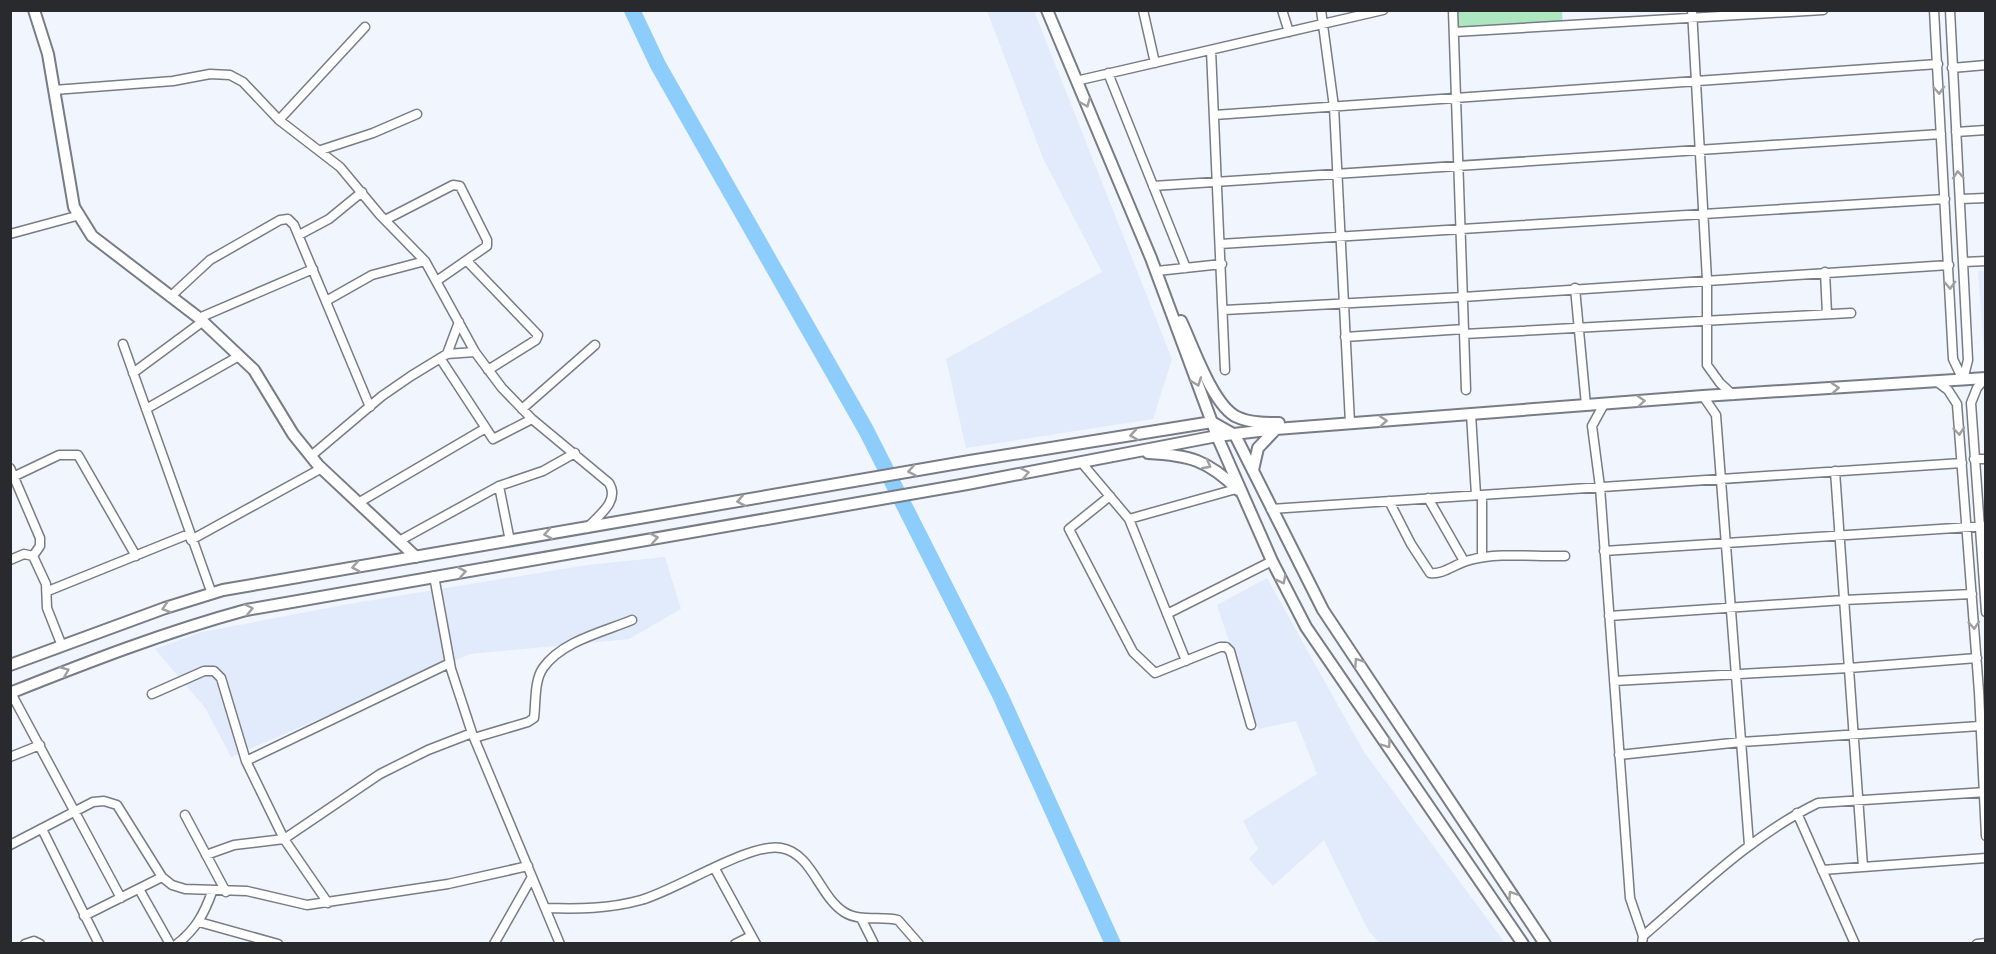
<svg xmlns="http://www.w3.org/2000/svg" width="1996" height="954" viewBox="0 0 1996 954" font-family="'Alegreya Sans',sans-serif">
  <rect width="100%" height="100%" fill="#f1f5fd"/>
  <path fill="#e2ebfb" d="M987,11H1034L1172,359L1153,419L966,448L946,359L1102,272L1043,158Z
    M1978,271H1985V365Z
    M665,557L681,609L629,639L470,654L231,757L206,709L155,649L202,632L349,604L587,565Z
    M1267,578L1364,752L1505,943H1379L1368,930L1324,840L1273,886L1249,859L1258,849L1243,821L1317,774L1296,721L1258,729L1217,605Z"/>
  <path fill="#ade7bf" d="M1453,11H1562L1563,26L1454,32Z"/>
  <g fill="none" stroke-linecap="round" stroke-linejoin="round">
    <path stroke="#8dcdfc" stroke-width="16" d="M632,10L658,65L866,430L1000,695L1113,944"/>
    <defs>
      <path id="minor" d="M1143,10L1155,63
        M1282,10L1289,32
        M1321,10L1334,107L1350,423
        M1453,10L1466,390
        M1692,10L1707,280V365L1720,383L1733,395
        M1934,10L1953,359L1963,380
        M1950,10L1968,360L1963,380
        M1454,32L1823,10
        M1211,50L1225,370
        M1952,68L1986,65
        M1108,73L1186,268
        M1076,81L1383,10
        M54,90L173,81L210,74L230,75L243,82L279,120L340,167L380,215L425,261L475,352L502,388L532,419L609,483C620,501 599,515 587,528
        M1214,115L1938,64
        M279,120L365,27
        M1956,132L1986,130
        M321,150L373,133L417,114
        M1153,186L1941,134
        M1960,199L1986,198
        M385,220L453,185L460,186L487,240V246L438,280
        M10,234L80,215
        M299,235L329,219L362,192
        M1220,244L1945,199
        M467,261L538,335L536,340L488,370
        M1964,262L1986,261
        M1157,271L1222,264
        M1825,272L1827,314
        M1575,288L1586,405
        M170,297L210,260L280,220L288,219L294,225L370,407
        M326,301L372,275L425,261
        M1224,310L1463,297L1949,265
        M199,318L313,269
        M1464,334L1851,313
        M1345,337L1464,329
        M123,344L212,594
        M447,354L459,322
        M440,358L493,439L532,419
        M133,373L202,322
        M1985,378L1977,388L1971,403L1986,612
        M1936,381L1948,390L1957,404L1979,692L1986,836
        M1703,396L1716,415L1749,845
        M1604,404L1592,426L1600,487L1630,898L1643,936L1642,944
        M146,409L239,356
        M522,409L595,345
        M1471,414L1476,495
        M311,456L382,396L411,376L447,354L475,352
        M1974,459H1986
        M1081,462L1129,519L1236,489
        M10,468L40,538V546L33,556
        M1835,471L1863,867
        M15,476L59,455H78L136,556
        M499,486L510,541
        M1482,495V557
        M1110,496L1069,529L1133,652L1155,673L1220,647H1226L1230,651L1251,725
        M1428,498L1464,561
        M1389,501L1411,544L1430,573C1444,575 1456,563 1470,560C1499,552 1535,557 1565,556
        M358,503L484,429
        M1271,509L1962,463
        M1129,519L1186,661
        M191,540L322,468
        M399,541L499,486L543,471L575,453
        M1604,551L1986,526
        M10,560L24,554L33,556L46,584L47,608L62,646
        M434,576L451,669L472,733L560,944
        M48,591L189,534
        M1167,614L1272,561
        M1609,616L1844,600L1972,594
        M1614,681L1849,668L1977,658
        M11,693L121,898
        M152,694L204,671H214L221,678L246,761L284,839L328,903
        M474,738L528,722L534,718C536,703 534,681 543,668C562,641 603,632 632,620
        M1619,755L1741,742L1980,726
        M10,757L40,745
        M246,761L450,663
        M1797,813L1855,944
        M185,815L226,892
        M42,829L99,944
        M10,845L93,802L104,801L117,805L162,877L172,885L185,889L247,891L307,905L448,884L528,866
        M206,855L234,845L284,839L380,774L428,750L472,733
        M715,869L756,944
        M1822,870L1986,858
        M139,889L170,944
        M545,908C578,909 609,909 641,900C677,890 750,842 781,848C812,853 819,896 844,912C859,922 881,916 898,920L919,944
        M84,916L162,877
        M861,918L874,944
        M199,922L278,944
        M1643,936C1699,888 1752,835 1818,803L1986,792
        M25,944L34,941L40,944
        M177,944C196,929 204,914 212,892
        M494,944L532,877
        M735,944L751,936
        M1977,944L1986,943"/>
      <path id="tertiary" d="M34,10L48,54L74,207L92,236L199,318L254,370L293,434L318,465L416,557
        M1047,10L1151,258L1217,436L1272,561L1306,627L1523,944
        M1181,321C1193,346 1213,406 1237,417C1250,423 1265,423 1279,423
        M1148,453C1189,455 1208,460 1238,490
        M1253,470L1258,448L1276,429
        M10,665L165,608L223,590L970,461L1212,422L1235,435L1323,610L1545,944
        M10,693C88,662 165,632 246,610L967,484L1217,436L1276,429L1703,396L1986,378"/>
    </defs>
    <use href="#minor" stroke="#777c85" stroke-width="11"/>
    <use href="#tertiary" stroke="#777c85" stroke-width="14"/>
    <use href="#minor" stroke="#fff" stroke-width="8"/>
    <use href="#tertiary" stroke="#fff" stroke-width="10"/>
  </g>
  <defs><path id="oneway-chevron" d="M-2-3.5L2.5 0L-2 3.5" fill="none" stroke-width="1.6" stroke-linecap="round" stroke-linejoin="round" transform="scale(1.5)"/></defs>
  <g stroke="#9e9fa0">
    <use href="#oneway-chevron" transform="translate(1939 90) rotate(87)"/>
    <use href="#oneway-chevron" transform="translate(1086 103) rotate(67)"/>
    <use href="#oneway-chevron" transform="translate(1958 175) rotate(-94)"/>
    <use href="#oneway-chevron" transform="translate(1950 285) rotate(88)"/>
    <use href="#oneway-chevron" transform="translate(1197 382) rotate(70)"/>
    <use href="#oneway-chevron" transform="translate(1835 388) rotate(-4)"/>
    <use href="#oneway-chevron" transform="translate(1641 401) rotate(-5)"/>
    <use href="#oneway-chevron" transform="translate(1383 421) rotate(-4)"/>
    <use href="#oneway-chevron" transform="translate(1959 431) rotate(85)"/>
    <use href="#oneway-chevron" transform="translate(1134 435) rotate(171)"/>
    <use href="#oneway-chevron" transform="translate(1207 465) rotate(28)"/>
    <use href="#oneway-chevron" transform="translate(912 471) rotate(170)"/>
    <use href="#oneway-chevron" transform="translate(1025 473) rotate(-11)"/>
    <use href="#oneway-chevron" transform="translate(741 501) rotate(170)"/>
    <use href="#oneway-chevron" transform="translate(548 534) rotate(170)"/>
    <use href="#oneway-chevron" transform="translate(654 538) rotate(-10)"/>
    <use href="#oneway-chevron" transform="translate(356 567) rotate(170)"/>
    <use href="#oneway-chevron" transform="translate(462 572) rotate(-10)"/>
    <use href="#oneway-chevron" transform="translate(1282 580) rotate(63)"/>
    <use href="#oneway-chevron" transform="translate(166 608) rotate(162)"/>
    <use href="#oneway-chevron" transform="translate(249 609) rotate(-12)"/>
    <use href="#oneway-chevron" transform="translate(1974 625) rotate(86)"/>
    <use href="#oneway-chevron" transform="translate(1358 662) rotate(-124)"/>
    <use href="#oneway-chevron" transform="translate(65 671) rotate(-22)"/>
    <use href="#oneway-chevron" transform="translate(1387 744) rotate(55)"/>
    <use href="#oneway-chevron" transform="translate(1512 895) rotate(-124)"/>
  </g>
  <rect width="1996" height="954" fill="none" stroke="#282a2d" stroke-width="24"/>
</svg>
